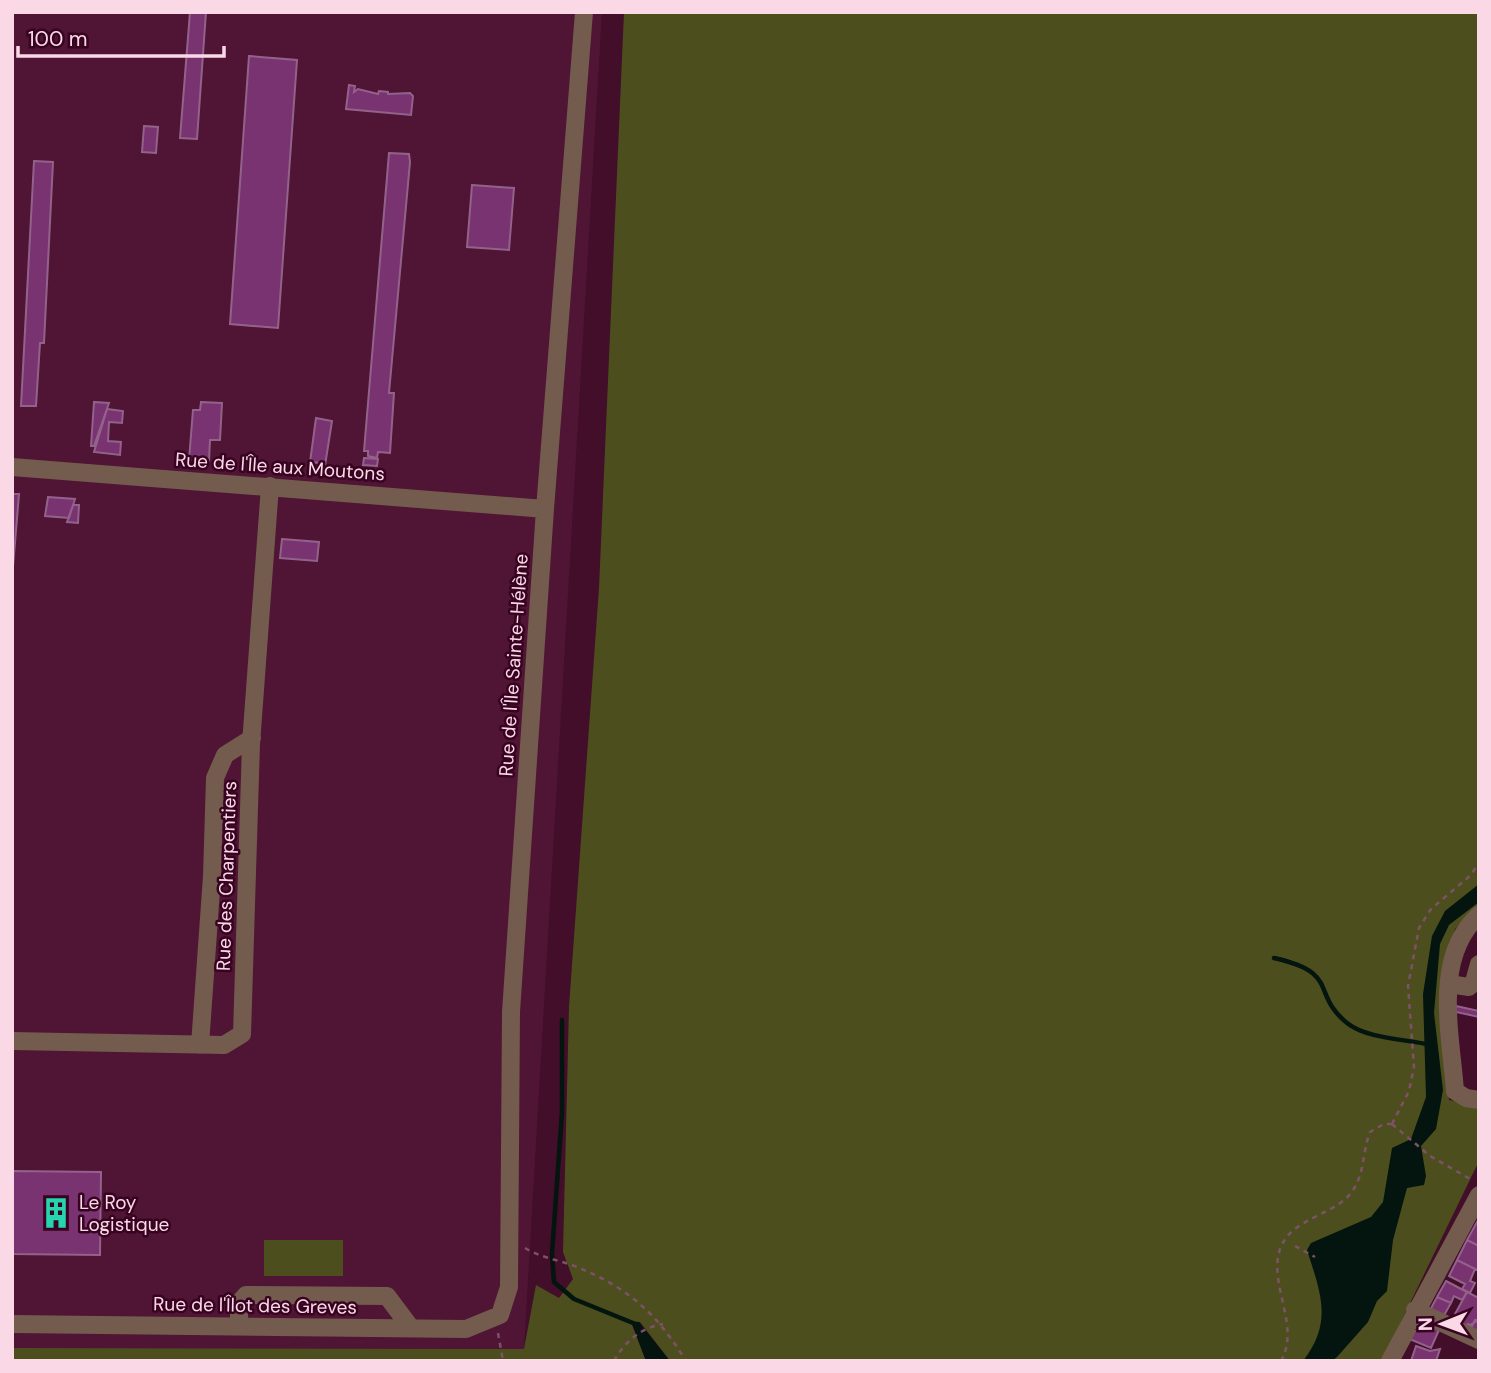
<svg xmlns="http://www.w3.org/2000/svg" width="1491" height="1373" viewBox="0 0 1491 1373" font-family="'DM Sans',sans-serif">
  <rect width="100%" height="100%" fill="#420e29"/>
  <path fill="#501434" d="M12,12H602L524,1349L12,1348Z"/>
  <path fill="#4c4f1d" d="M624,12H1479V907L1455,929L1441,990L1449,1100L1479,1106V1161L1382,1361H670L640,1322H631L646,1361H12V1348L524,1349L536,1285L559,1298L573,1279L563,1252L569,1007L599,588Z
    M264,1240H343V1276H264Z"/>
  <path fill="#04140f" d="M1479,884V902L1449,925L1440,944L1434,1013L1443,1090L1436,1129L1421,1146L1426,1176L1424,1185L1407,1188L1393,1240L1387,1291L1377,1301L1368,1322L1337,1357L1332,1361H1303C1333,1322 1321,1294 1307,1250L1311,1243L1371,1217L1383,1202L1392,1148L1411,1139L1426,1097L1423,994L1432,936L1445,911Z
    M631,1321L639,1322L670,1361H646Z"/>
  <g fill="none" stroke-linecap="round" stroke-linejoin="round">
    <path stroke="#04140f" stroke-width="4.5" d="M1274,958C1341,973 1310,993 1347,1023C1367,1039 1406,1039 1431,1045
      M562,1020V1112L552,1254L554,1282L574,1299L633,1323"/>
  </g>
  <path fill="#793371" stroke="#93628b" stroke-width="2" d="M190,12H206L197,139L180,138Z
    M249,56L297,60L278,328L230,324Z
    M349,85L355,86L354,92L358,89L378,94L379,91L388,92V94L410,93L413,96L411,115L346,109Z
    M144,126L158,127L156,153L142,152Z
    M389,153L409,154L410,162L389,393H394L390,453L378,452L377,458L368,456V451H364Z
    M34,161L53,162L44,343H40L36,406H21Z
    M472,185L514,188L509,250L467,247Z
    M94,402L109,403L94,446H91Z
    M201,402L222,403L220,440H210L209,461L189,460L193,410H200Z
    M107,409L123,411L122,423L109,422L108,441L121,442L120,455L94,452Z
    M316,418L332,421L324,472L318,471L319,463L310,462Z
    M364,458L378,459L377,466L363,465Z
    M12,494H19L13,567H12Z
    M48,497L75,499L69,518L45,516Z
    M73,505H79L78,523L67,522Z
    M282,539L319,542L317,561L280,558Z
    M1456,1006L1479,1011V1017L1456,1012Z
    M12,1171L101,1172L100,1255L12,1254Z
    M1477,1222L1479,1223V1246L1467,1240Z
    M1467,1240L1479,1246V1271L1457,1260Z
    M1457,1260L1475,1269L1470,1281L1475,1283L1470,1293L1462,1289L1465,1284L1449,1276Z
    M1446,1281L1467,1292L1462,1300L1454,1296L1451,1303L1437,1297Z
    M1467,1292L1479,1298V1320L1463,1329L1455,1314Z
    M1437,1297L1451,1303L1442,1319L1429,1312Z
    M1415,1319L1439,1330L1431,1348L1407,1338Z
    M1475,1320H1479V1331L1463,1329L1468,1324L1472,1326Z
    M1416,1346L1430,1351L1440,1349L1436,1361H1411Z"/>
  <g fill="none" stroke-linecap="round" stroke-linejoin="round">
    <path stroke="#7f5168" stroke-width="2.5" stroke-dasharray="5 5" stroke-linecap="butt" d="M1392,1124L1409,1091L1414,1067L1408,986L1419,928L1431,909L1471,875L1479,862
      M1392,1124L1430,1156L1472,1180
      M1295,1246L1315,1257
      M525,1248C541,1258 560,1260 577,1267C629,1288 657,1314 686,1361
      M498,1333L503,1361
      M614,1361C625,1341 641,1328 663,1324
      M1281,1361C1301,1326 1268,1285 1280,1249C1291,1218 1333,1216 1351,1193C1365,1175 1362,1153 1370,1132L1384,1124H1392"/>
    <path stroke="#735b4d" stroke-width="18" d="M12,467L545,509
      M1479,915C1432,957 1451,1035 1455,1091L1466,1098L1479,1100
      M1449,984L1469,987L1474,982L1479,964
      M12,1041L224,1045L242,1034L251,744L270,486
      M200,1045L212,876L215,778L225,755L252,738
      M1415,1310L1479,1340
      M12,1324L466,1329L500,1315L509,1287L511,1012L545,509L584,12
      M239,1326V1303L246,1295L387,1296L411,1328
      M1390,1361L1479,1195"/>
  </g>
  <defs>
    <symbol id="building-bare" viewBox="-9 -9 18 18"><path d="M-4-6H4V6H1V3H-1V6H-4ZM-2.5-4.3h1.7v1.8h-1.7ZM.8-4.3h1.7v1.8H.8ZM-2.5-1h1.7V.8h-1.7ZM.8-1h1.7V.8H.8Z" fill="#26d5ae" stroke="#370320" stroke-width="2.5" paint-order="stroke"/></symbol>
  </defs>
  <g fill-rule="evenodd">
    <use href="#building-bare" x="34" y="1191" width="44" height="44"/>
  </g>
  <g text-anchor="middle" stroke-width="5" stroke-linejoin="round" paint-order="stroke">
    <g font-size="19" fill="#fbd8e6" stroke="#370320">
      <text transform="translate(280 466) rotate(4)" y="7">Rue de l'Île aux Moutons</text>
      <text transform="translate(513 665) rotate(-86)" y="7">Rue de l'Île Sainte-Hélène</text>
      <text transform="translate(226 876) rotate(-88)" y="7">Rue des Charpentiers</text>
      <text transform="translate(255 1305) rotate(1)" y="7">Rue de l'Îlot des Greves</text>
    </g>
    <g font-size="19" fill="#fbd8e6" stroke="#370320" text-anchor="start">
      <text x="79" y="1209">Le Roy<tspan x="79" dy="22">Logistique</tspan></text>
    </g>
  </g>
  <rect width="1491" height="1373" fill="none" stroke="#fbd8e6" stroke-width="28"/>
  <g transform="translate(1442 1324) rotate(269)" stroke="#370320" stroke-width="5" paint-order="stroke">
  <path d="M0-5L12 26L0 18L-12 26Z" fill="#fbd8e6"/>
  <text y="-10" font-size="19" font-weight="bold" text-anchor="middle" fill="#fbd8e6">N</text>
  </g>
  <path d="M18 46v10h206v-10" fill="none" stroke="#fbd8e6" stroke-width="3.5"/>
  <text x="28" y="46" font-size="21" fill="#fbd8e6" stroke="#370320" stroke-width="5" paint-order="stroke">100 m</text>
</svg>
